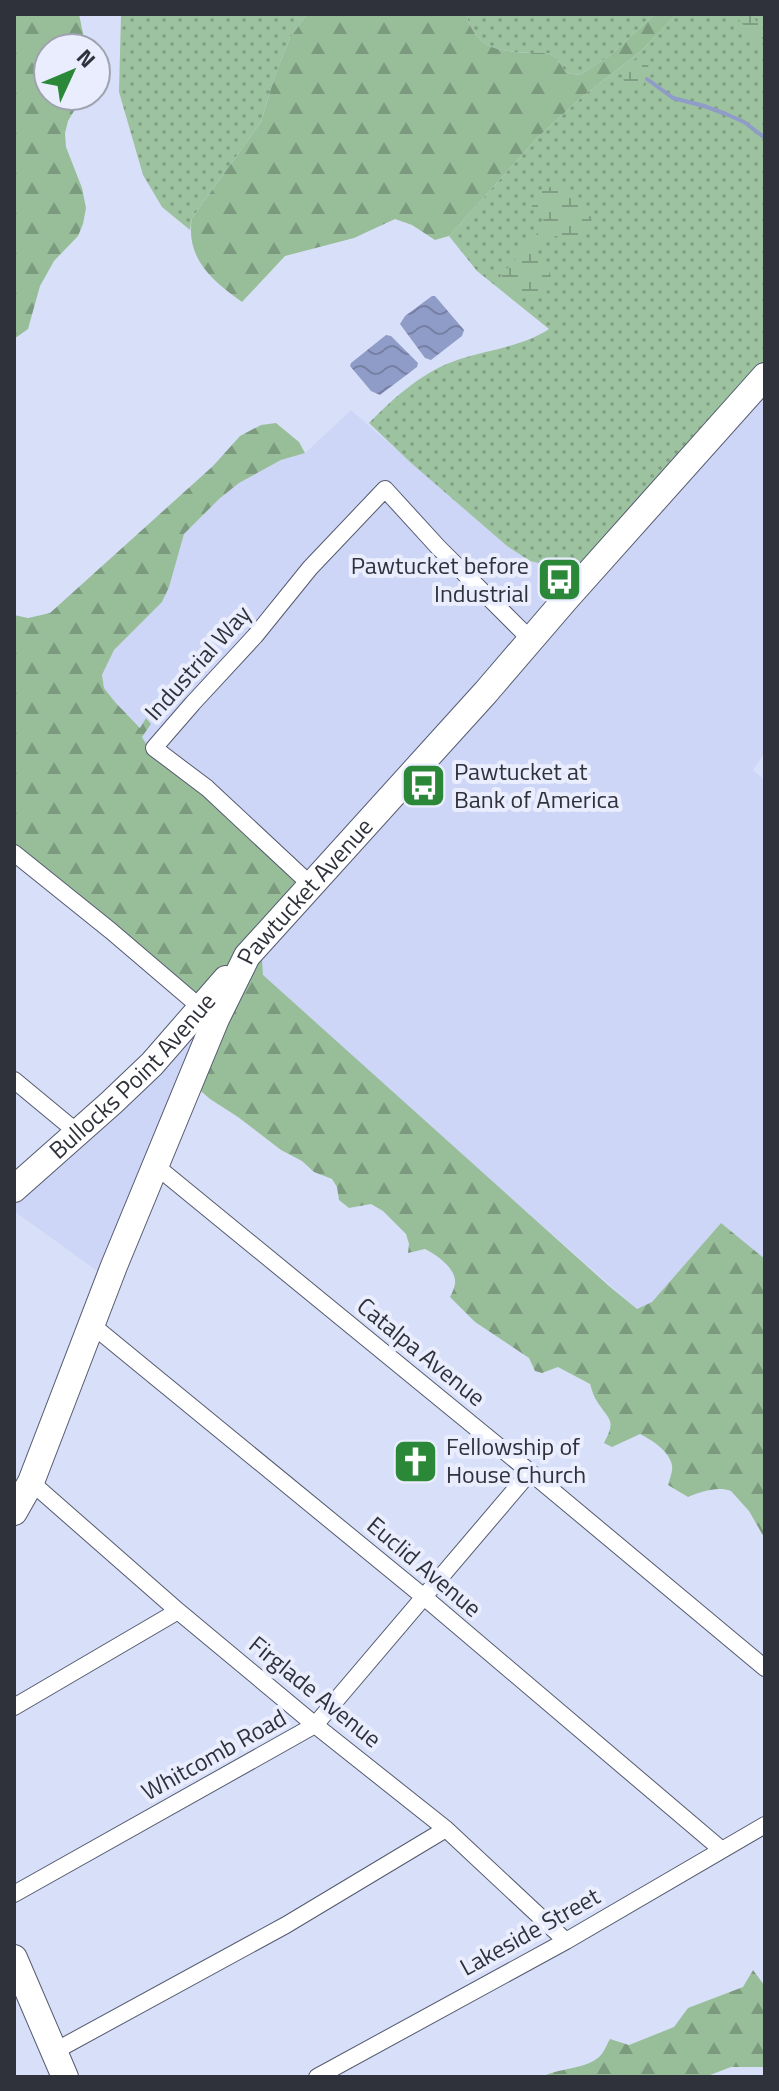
<svg xmlns="http://www.w3.org/2000/svg" width="779" height="2091" viewBox="0 0 779 2091" font-family="'Titillium Web',sans-serif">
  <defs>
    <pattern id="grass-dots" width="8" height="8" patternUnits="userSpaceOnUse" patternTransform="scale(2)"><rect width="8" height="8" fill="#9dc29f"/><path d="M2 2h.1M6 6h.1" fill="none" stroke="#809e83" stroke-width="1.8" stroke-linecap="round"/></pattern>
    <pattern id="forest-firs" width="22" height="20" patternUnits="userSpaceOnUse" patternTransform="scale(2)"><rect width="22" height="20" fill="#98be99"/><path d="M5 1l3.5 6h-7zM16 11l3.5 6h-7z" fill="#7c9b7e"/></pattern>
    <pattern id="wetland-marsh" width="20" height="14" patternUnits="userSpaceOnUse" patternTransform="scale(2)"><rect width="20" height="14" fill="#9dc29f"/><path d="M1 5h8M5 5V1M11 12h8M15 12V8" fill="none" stroke="#809e83"/></pattern>
    <pattern id="water-waves" width="16" height="10" patternUnits="userSpaceOnUse" patternTransform="scale(2)"><rect width="16" height="10" fill="#909cc8"/><path d="M0 5q4-4 8 0t8 0" fill="none" stroke="#7680a4"/></pattern>
  </defs>
  <rect width="100%" height="100%" fill="#d8e0f9"/>
  <path fill="#cdd6f6" d="M765,377V752L753,770L765,781V1259L721,1223L652,1302L637,1309L391,1092L262,975L261,944L142,737L146,718L141,728L115,702L104,688L102,676L114,650L162,602L184,534L219,499L239,483L281,460L305,453L351,410L507,546L530,561L560,568L573,578Z
    M208,1004L111,1281L18,1214L14,1211V1189Z"/>
  <path fill="url(#grass-dots)" d="M121,14H307L290,38L275,75L261,122L192,218L190,230L162,207L143,175L119,92Z
    M466,14H655L612,54L580,75L566,73C562,67 558,57 550,54C545,52 536,53 531,53C498,51 477,50 466,14Z
    M677,14H765V377L573,578L560,568L530,561L507,546L410,462L369,423C396,396 423,371 460,359C489,350 523,346 549,329L477,271L449,236L538,137L582,97L641,51Z"/>
  <path fill="url(#forest-firs)" d="M14,14H79L86,48H48V96H83L68,121L65,133L66,147L82,188L86,208L83,224L78,236L54,261L40,286L28,329L14,339Z
    M307,14H466C477,50 498,51 531,53C536,53 545,52 550,54C558,57 562,67 566,73L580,75L612,54L655,14H677L641,51L582,97L538,137L449,236L435,240L412,225L395,219L354,238L285,256L242,302C213,281 185,259 192,218L261,122L275,75L290,38Z
    M276,423L299,442L305,453L281,460L239,483L219,499L184,534L169,587L162,602L114,650L102,675L104,688L115,702L140,728L146,718L151,724L142,737L148,747L313,884L261,944L263,975L609,1286L637,1309L652,1302L721,1223L765,1259V1539L749,1511L731,1491C717,1486 701,1492 688,1497L668,1485C670,1478 673,1471 672,1465C669,1451 652,1440 640,1434L612,1447L604,1443C616,1420 610,1421 598,1403C594,1397 592,1391 590,1384L558,1367L542,1373L535,1371L529,1358L475,1322L450,1297C452,1293 454,1289 455,1284C457,1269 437,1255 425,1249L408,1253L409,1244L406,1234L383,1211L371,1204L349,1208L339,1200L337,1187L332,1179L314,1172L302,1161L281,1150L238,1117L210,1099L194,1085L208,1002L144,959L14,856V615L28,618L50,613L213,466L240,436L261,425Z
    M753,1970L765,1986V2067H731L705,2077H542C558,2068 586,2069 599,2057C604,2053 607,2044 610,2039L629,2045L674,2027L688,2008L743,1987Z"/>
  <path fill="url(#wetland-marsh)" d="M734,14L751,15L765,31V41L758,42Z
    M646,54L649,56C648,70 649,91 630,91C614,70 627,65 646,54Z
    M555,185L559,187L591,217L593,229C574,245 567,237 545,234L532,247C538,269 563,268 544,296L531,300C519,296 504,290 499,278L546,223L532,208V203L542,190Z"/>
  <path fill="url(#water-waves)" d="M432,296H435L464,330L462,336L431,360L425,358L400,324L405,316Z
    M386,335L391,336L418,363L417,367L380,395L371,391L350,366L351,363Z"/>
  <g fill="none" stroke-linecap="round" stroke-linejoin="round">
    <path stroke="#909cc8" stroke-width="4" d="M647,79L673,98L704,106L726,114L744,122L765,138"/>
    <defs>
      <path id="minor" d="M14,853L111,931L200,1007
        M312,886L207,788L154,748L193,703L255,636L310,568L385,489L438,547L531,640
        M14,1080L78,1133
        M156,1166L530,1472L765,1668
        M92,1325L424,1597L722,1850
        M31,1482L178,1611L315,1725L446,1829L566,1941
        M14,1707L178,1611
        M14,1894L315,1725L530,1472
        M55,2051L286,1925L446,1829
        M317,2077L566,1941L765,1825"/>
      <g id="primary">
        <path id="s1" d="M14,1189L111,1103L152,1064L226,979"/>
        <path id="s2" d="M14,1512L31,1482L114,1266L216,1019L247,956L486,692L565,600L765,376"/>
        <path d="M14,1958L65,2077"/>
      </g>
    </defs>
    <use href="#minor" stroke="#545a6f" stroke-width="18"/>
    <use href="#primary" stroke="#545a6f" stroke-width="28"/>
    <use href="#minor" stroke="#fff" stroke-width="16"/>
    <use href="#primary" stroke="#fff" stroke-width="26"/>
  </g>
  <defs>
    <symbol id="bus-square" viewBox="-11 -11 22 22"><rect x="-9" y="-9" width="18" height="18" rx="4" fill="#2b8839" stroke="#e9edfd"/><path d="M-5-6H5V4H4V6H2V4H-2V6H-4V4H-5ZM-3.5-4V0h7V-4ZM-3.5 1.2v1.5H-2V1.2ZM2 1.2v1.5H3.5V1.2Z" fill="#fff"/></symbol>
    <symbol id="church-square" viewBox="-11 -11 22 22"><rect x="-9" y="-9" width="18" height="18" rx="4" fill="#2b8839" stroke="#e9edfd"/><path d="M-1.2-6h2.4v3.5h3.3v2.4h-3.3V6h-2.4V-.1h-3.3v-2.4h3.3Z" fill="#fff"/></symbol>
  </defs>
  <g fill-rule="evenodd">
    <use href="#bus-square" x="534" y="554" width="51" height="51"/>
    <use href="#bus-square" x="398" y="760" width="51" height="51"/>
    <use href="#church-square" x="390" y="1436" width="51" height="51"/>
  </g>
  <g text-anchor="middle" stroke-width="8" stroke-linejoin="round" paint-order="stroke">
    <g font-size="24" fill="#2f323b" stroke="#e9edfd" text-anchor="start">
      <text x="529" y="574" text-anchor="end">Pawtucket before<tspan x="529" dy="28">Industrial</tspan></text>
      <text x="454" y="780">Pawtucket at<tspan x="454" dy="28">Bank of America</tspan></text>
      <text x="446" y="1455">Fellowship of<tspan x="446" dy="28">House Church</tspan></text>
    </g>
    <g font-size="24" fill="#2f323b" stroke="#e9edfd">
      <text transform="translate(198 663) rotate(-48)" y="8">Industrial Way</text>
      <text dy="8" stroke="none"><textPath href="#s2" startOffset="690">Pawtucket Avenue</textPath></text>
      <text dy="8" stroke="none"><textPath href="#s1" startOffset="164">Bullocks Point Avenue</textPath></text>
      <text transform="translate(421 1352) rotate(39)" y="8">Catalpa Avenue</text>
      <text transform="translate(424 1567) rotate(40)" y="8">Euclid Avenue</text>
      <text transform="translate(315 1692) rotate(39)" y="8">Firglade Avenue</text>
      <text transform="translate(214 1755) rotate(-29)" y="8">Whitcomb Road</text>
      <text transform="translate(530 1932) rotate(-29)" y="8">Lakeside Street</text>
    </g>
  </g>
  <rect width="779" height="2091" fill="none" stroke="#2f323b" stroke-width="32"/>
  <g transform="translate(72 72) rotate(46)"><circle r="38" fill="#e9edfd" stroke="#9fa2af" stroke-width="2"/>
  <path d="M0-6L14 30L0 20L-14 30Z" fill="#2b8839"/>
  <text y="-12" font-size="22" font-weight="bold" text-anchor="middle" fill="#2f323b">N</text>
  </g>
</svg>
